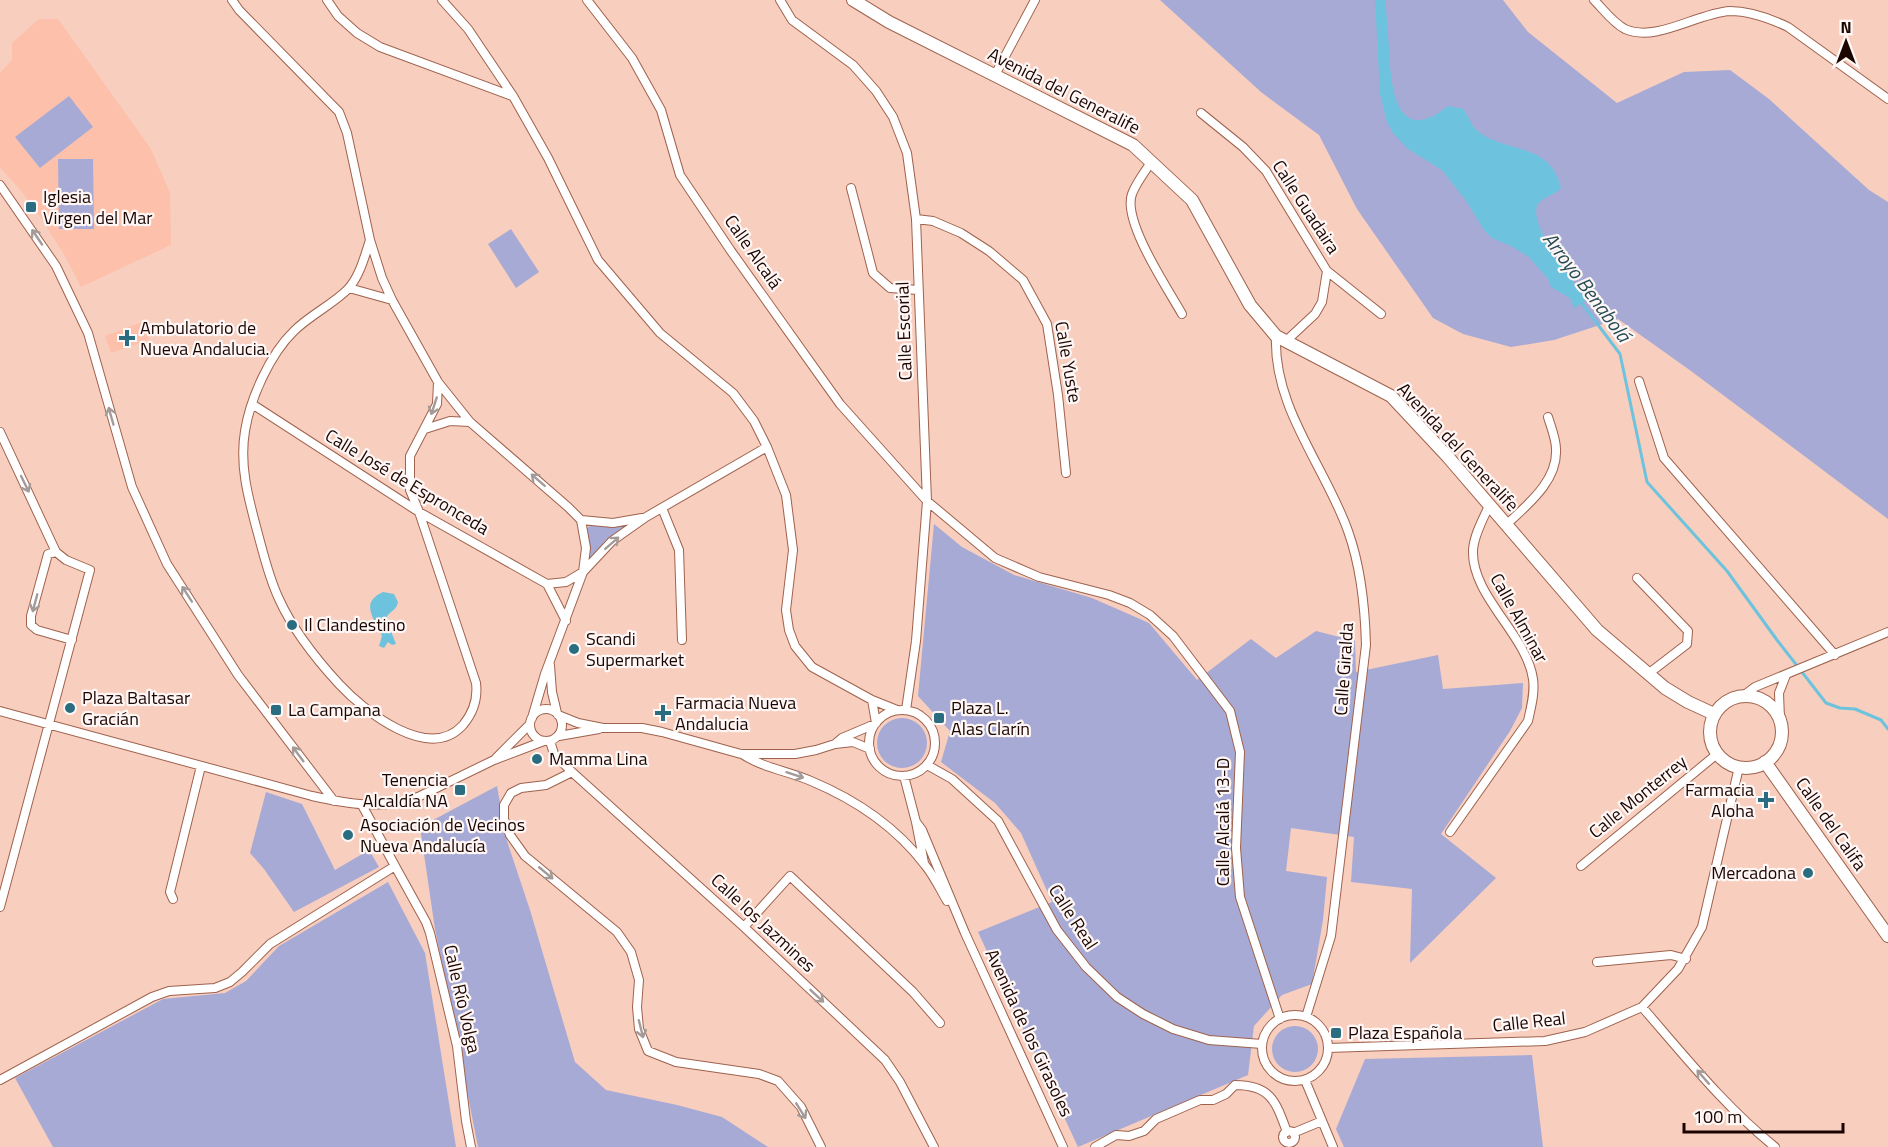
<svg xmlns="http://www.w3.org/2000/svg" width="1888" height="1147" viewBox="0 0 1888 1147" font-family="'Titillium Web',sans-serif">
  <rect width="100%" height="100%" fill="#f8cebf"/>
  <path fill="#fdc0ab" d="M39,19H58L151,149L170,193L171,245L81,287L65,256L41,218L22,192L0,167V73L12,60V43Z
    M143,322L149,340L111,353L105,336L124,329L127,336L130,335L128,327Z"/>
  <path fill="#a6aad5" d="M1160,0H1503L1528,32L1617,103L1684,72L1730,70L1769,99L1869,190L1888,202V519L1691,371L1618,319L1554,340L1511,347L1463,334L1433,318L1357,209L1319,135L1261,92Z
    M69,96L93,127L40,168L15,137Z
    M58,159H93L94,229H59Z
    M511,229L539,272L516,288L488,244Z
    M593,524L612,527L625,526L605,541L588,561L587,528Z
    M934,524L962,547L1014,575L1092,598L1149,623L1197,680L1251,639L1276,658L1316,631L1355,641L1356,672L1438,655L1443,689L1523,683L1522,708L1510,731L1441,834L1496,878L1410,963L1412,889L1351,882L1354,837L1291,828L1286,871L1327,877L1323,920L1312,984L1282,995L1254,1026L1248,1075L1078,1147L978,932L1052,902L1021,833L995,803L941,762L950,731L918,696Z
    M877 743a25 25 0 1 1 50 0a25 25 0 1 1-50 0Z
    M497,786L507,841L530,910L575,1062L606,1090L677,1105L722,1117L768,1147H478L435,929L420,827Z
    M266,792L302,804L335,870L369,850L379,867L294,912L264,869L250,853Z
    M388,882L425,953L456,1147H53L15,1078L163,999L225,993L246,981L279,946Z
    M1272 1049a23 23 0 1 1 46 0a23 23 0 1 1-46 0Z
    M1532,1055L1543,1147H1344L1336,1129L1365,1059Z"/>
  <path fill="#6dc3dd" d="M1375,0H1385C1387,17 1388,34 1389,51C1391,90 1397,147 1448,106L1463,109C1468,115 1472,128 1479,132C1508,154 1550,142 1561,188C1555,195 1543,197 1538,204C1526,223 1575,284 1587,300L1574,308L1570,298L1551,287L1548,279L1529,257L1511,246L1492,238L1484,230L1467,202L1442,170L1408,149L1393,133L1387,122L1380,94Z
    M383,592L394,594L398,602C397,611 388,611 386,619L396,644L392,645L388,642L384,648L379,646L382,636C376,621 358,603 383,592Z"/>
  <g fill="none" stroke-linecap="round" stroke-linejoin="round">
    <path stroke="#6dc3dd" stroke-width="3" d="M1580,301L1620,354L1647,482L1727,571L1777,640L1826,703L1840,708L1855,709L1881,720L1888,729"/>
    <defs>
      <path id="street" d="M232,0L239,10L339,112L347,133L370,240L382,278L392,300L438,382L470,422L568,507L581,520
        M327,0L338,16L357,33L380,47L512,96
        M442,0L468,29L513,96L548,158L598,260L660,333L733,393L754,421L767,447L786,495L793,550L786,610L789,630L795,646L812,667L872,700L897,710
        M587,0L632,58L661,110L680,175L731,251L840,404L927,501L995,558L1039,577L1109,595L1130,603L1150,615L1173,636L1230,711L1240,752L1236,848L1240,897L1280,1019
        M780,0L792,20L853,65L876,91L893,117L907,153L916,219L927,501L916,641L906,710
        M1594,0C1603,9 1613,23 1625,29C1656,43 1697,13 1730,11C1750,11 1769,18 1788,27L1888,99
        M995,75L1035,0
        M1201,113L1243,147L1266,171L1327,271L1381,314
        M1151,162C1145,172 1136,183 1132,194C1122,221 1168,289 1182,314
        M0,185L56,266L88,333L132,487L167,564L238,675L334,801
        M851,188L873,273L890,288L918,290
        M916,219L933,221L961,233L989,251L1023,280L1047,324L1058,395L1066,473
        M370,240C365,255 360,276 348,289C332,305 310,315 294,331C270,354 250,399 245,431C239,467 249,500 258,534C264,556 269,578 279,599C293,630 316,659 339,684C364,711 429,763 463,725C473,713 478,699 476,683L419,512L410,490V456L437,404L438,382
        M349,288L392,300
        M1276,336C1273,408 1325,466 1348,531C1361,567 1365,607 1366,645L1331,936L1306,1017
        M1286,341L1315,314L1322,302L1327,271
        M1639,381L1664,458L1835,655
        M252,404L419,512L547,584
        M425,429L450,421L470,422
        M0,432L56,552L66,560L90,570L0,907
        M662,508L679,550L682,640
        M581,520L613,523L642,518
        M1506,525C1527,505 1558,481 1556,449C1556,439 1551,427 1548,417
        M56,552L48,554L31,616V625L37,630L72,640
        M1637,578L1688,631L1687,644L1648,674
        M547,584L566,582L583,572L612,541L646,517L767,447
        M547,584L566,621
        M550,665L552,692L557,713
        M1743,696L1755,687L1888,632
        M872,700L876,723
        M530 725a16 16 0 1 1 32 0a16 16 0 1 1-32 0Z
        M869 743a33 33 0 1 1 66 0a33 33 0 1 1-66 0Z
        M0,711L312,796C348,804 382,810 418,797L494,760L544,741
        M558,715L578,723L603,728H642L662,732L741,754H795L816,750L835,744L853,742L870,749
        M532,718L545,674L583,572L586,548L581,520
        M1780,719L1779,693L1786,675
        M559,736L599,729
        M550,741L554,754L572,772L744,927L885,1060L900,1082L934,1147
        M836,743L842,738L875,724
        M742,754C763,768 788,771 811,781C854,799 896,827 925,865C934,876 940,889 947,901
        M496,758L530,724
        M927,765L952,779L998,821L1057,930L1086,967L1117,997L1143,1014L1173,1029L1209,1040L1262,1044
        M572,772L546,785L521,788L511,793L504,805V819L510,835L525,856L617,932L631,952L639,980L637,1007L639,1029L648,1051L676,1062L759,1074L778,1081L801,1107L821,1147
        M904,776L916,822L924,863
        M916,822L922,830L965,933L1063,1147
        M1450,832L1528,721C1531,707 1535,693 1533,679C1527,635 1471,596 1473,550C1474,535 1483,519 1489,506
        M395,866L426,922L430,933L457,1046L466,1121L471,1147
        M1581,866L1717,754
        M173,899L170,892L201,766
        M744,927L790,876L913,992L940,1023
        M1597,962L1671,955L1686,959
        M1642,1007C1684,1055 1724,1106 1775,1147
        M1262 1048a33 33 0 1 1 66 0a33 33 0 1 1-66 0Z
        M1328,1048L1545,1041L1585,1032L1642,1007L1678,969L1702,927L1739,767
        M0,1080L152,997L169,991L215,988L230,982L242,972L270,944L395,866L362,805
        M1305,1080L1333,1147
        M1283 1137a6 6 0 1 1 12 0a6 6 0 1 1-12 0Z
        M1293,1133L1322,1121
        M1095,1147L1116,1135L1129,1136L1144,1131L1156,1119L1200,1100H1213L1226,1094L1235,1085C1271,1085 1276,1102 1287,1132"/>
      <path id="secondary" d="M853,0L889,22L1133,145L1192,200L1250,305L1276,336L1391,396L1448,457L1597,630L1665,688L1688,702L1714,714
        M1710 732a36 36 0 1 1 72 0a36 36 0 1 1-72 0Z
        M1765,762L1888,936"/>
    </defs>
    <use href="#street" stroke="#9f624d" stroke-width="10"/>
    <use href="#secondary" stroke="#9f624d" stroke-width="14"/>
    <use href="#street" stroke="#fff" stroke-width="8"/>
    <use href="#secondary" stroke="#fff" stroke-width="12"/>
  </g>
  <defs><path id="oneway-shaft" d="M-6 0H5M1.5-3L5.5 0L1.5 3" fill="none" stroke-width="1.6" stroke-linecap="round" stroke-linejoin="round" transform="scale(1.5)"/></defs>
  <g stroke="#a49b99">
    <use href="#oneway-shaft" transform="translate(37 237) rotate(-124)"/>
    <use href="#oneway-shaft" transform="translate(434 406) rotate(108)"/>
    <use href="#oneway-shaft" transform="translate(111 416) rotate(-106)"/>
    <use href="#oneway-shaft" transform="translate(538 480) rotate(-139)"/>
    <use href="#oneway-shaft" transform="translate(25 484) rotate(64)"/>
    <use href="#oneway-shaft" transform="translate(612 543) rotate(-41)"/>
    <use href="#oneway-shaft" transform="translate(187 594) rotate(-123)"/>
    <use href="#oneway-shaft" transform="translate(35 603) rotate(105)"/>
    <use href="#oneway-shaft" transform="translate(298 754) rotate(-127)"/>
    <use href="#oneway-shaft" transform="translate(795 775) rotate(18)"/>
    <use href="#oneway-shaft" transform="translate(546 873) rotate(40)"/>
    <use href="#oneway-shaft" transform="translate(817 996) rotate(43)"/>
    <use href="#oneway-shaft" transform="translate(641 1029) rotate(76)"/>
    <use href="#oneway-shaft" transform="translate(1703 1077) rotate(-131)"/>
    <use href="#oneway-shaft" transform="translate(801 1111) rotate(58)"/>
  </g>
  <g fill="#2b6d80" stroke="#fff7f5" stroke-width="2">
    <rect x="25" y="201" width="12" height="12" rx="3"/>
    <path d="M124 329h6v6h6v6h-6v6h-6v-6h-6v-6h6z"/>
    <circle cx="292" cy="625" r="6"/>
    <circle cx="574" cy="649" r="6"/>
    <circle cx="70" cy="708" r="6"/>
    <rect x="270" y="704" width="12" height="12" rx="3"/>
    <path d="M660 704h6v6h6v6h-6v6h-6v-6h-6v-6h6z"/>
    <rect x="933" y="712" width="12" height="12" rx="3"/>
    <circle cx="537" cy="759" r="6"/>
    <rect x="454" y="784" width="12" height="12" rx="3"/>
    <path d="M1763 791h6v6h6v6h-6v6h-6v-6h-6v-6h6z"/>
    <circle cx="348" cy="835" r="6"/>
    <circle cx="1808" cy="873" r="6"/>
    <rect x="1330" y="1027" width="12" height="12" rx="3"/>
  </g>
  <g text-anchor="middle" stroke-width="4.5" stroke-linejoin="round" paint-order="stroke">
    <g font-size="18" fill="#1b0501" stroke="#fff7f5">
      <text transform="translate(1064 91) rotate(27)" y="6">Avenida del Generalife</text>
      <text transform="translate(1306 207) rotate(57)" y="6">Calle Guadaira</text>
      <text transform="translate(753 252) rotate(55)" y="6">Calle Alcalá</text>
      <text transform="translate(904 331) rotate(-92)" y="6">Calle Escorial</text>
      <text transform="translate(1068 362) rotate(80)" y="6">Calle Yuste</text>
      <text transform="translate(1458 447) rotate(47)" y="6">Avenida del Generalife</text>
      <text transform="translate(407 482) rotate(31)" y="6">Calle José de Espronceda</text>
      <text transform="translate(1519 618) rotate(61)" y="6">Calle Alminar</text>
      <text transform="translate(1344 669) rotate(-86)" y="6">Calle Giralda</text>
      <text transform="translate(1638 797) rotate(-39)" y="6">Calle Monterrey</text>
      <text transform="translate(1223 822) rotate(-90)" y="6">Calle Alcalá 13-D</text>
      <text transform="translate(1831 824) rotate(55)" y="6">Calle del Califa</text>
      <text transform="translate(1073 917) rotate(57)" y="6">Calle Real</text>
      <text transform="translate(763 923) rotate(43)" y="6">Calle los Jazmines</text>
      <text transform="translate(462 999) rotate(77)" y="6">Calle Río Volga</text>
      <text transform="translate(1529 1022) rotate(-6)" y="6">Calle Real</text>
      <text transform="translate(1029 1033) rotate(65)" y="6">Avenida de los Girasoles</text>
    </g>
    <g font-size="18" fill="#1b0501" stroke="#fff7f5" text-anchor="start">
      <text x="43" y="203">Iglesia<tspan x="43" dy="21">Virgen del Mar</tspan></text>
      <text x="140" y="334">Ambulatorio de<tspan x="140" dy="21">Nueva Andalucia.</tspan></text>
      <text x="304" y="631">Il Clandestino</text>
      <text x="586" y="645">Scandi<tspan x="586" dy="21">Supermarket</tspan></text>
      <text x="82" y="704">Plaza Baltasar<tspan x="82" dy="21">Gracián</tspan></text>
      <text x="675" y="709">Farmacia Nueva<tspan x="675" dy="21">Andalucia</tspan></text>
      <text x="951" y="714">Plaza L.<tspan x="951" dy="21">Alas Clarín</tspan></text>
      <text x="288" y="716">La Campana</text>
      <text x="549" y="765">Mamma Lina</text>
      <text x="448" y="786" text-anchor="end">Tenencia<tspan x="448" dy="21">Alcaldía NA</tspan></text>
      <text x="1754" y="796" text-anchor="end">Farmacia<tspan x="1754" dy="21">Aloha</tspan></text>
      <text x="360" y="831">Asociación de Vecinos<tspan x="360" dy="21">Nueva Andalucía</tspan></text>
      <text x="1796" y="879" text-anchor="end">Mercadona</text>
      <text x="1348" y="1039">Plaza Española</text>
    </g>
    <g font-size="20" font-style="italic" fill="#244c57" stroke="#fff7f5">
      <text transform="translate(1587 287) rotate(53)" y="7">Arroyo Benabolá</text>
    </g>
  </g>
  <g transform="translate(1846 42)" stroke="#fff7f5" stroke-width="4.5" paint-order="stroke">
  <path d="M0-4.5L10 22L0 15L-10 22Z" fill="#1b0501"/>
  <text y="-9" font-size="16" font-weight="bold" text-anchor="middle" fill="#1b0501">N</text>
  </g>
  <path d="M1684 1123v9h159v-9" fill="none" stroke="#1b0501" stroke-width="3"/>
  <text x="1693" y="1123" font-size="18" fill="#1b0501" stroke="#fff7f5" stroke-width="4.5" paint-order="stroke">100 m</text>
</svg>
